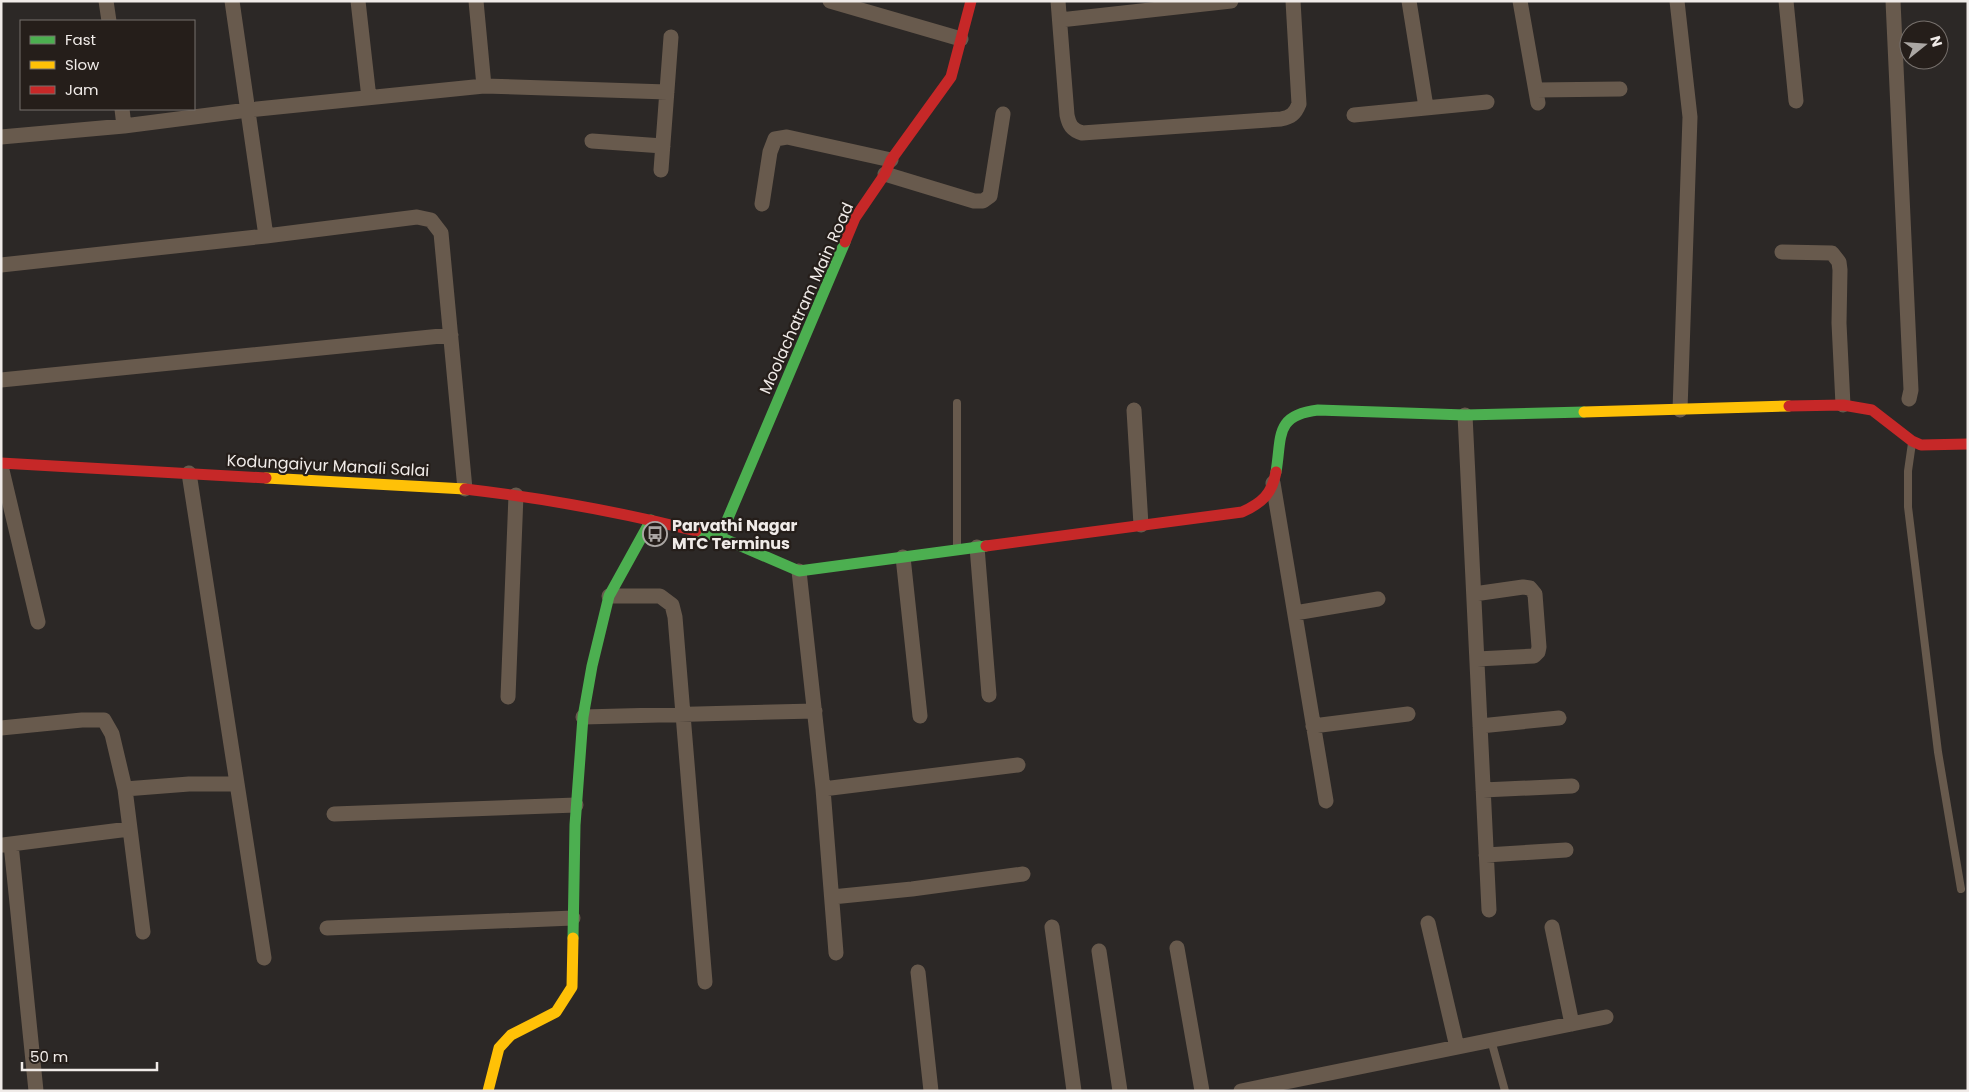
<svg xmlns="http://www.w3.org/2000/svg" width="1969" height="1092" viewBox="0 0 1969 1092" font-family="Poppins,sans-serif">
  <rect width="100%" height="100%" fill="#2c2826"/>
  <g fill="none" stroke-linecap="round" stroke-linejoin="round">
    <path stroke="#685a4d" stroke-width="8" d="M1912,443L1908,471V507L1938,752L1961,889
      M957,549V403
      M1491,1040L1505,1091"/>
    <path stroke="#685a4d" stroke-width="15" d="M106,1L109,21
      M232,1L266,236
      M358,1L369,98
      M476,1L484,86
      M830,1L961,39
      M1058,1L1067,115C1069,125 1072,130 1082,133L1281,119C1291,117 1295,114 1299,104L1293,1
      M1409,1L1426,107
      M1520,1L1538,103
      M1677,1L1690,117L1680,410
      M1786,1L1796,101
      M1893,1L1911,390L1909,399
      M1060,20L1231,1
      M1536,90L1620,89
      M122,109L124,126
      M1354,115L1487,102
      M1,137L124,126L248,110L484,86L667,92
      M592,141L663,146
      M661,170L671,37
      M885,174L974,201H983L990,196L1003,114
      M762,204L770,152L775,139L787,137L891,160
      M1782,252L1832,253L1839,262L1840,270L1839,323L1843,405
      M1,265L266,236L417,217L431,220L441,233L465,489
      M1,380L451,335
      M1134,410L1141,525
      M1465,415L1489,910
      M1,466L38,622
      M189,473L264,958
      M1273,483L1326,801
      M977,547L989,695
      M903,557L920,716
      M799,571L823,789L836,953
      M1474,594L1523,587L1530,588L1535,594L1539,647L1538,652L1534,656L1477,659
      M609,596H660L672,605L675,617L705,982
      M1295,613L1378,599
      M508,697L516,495
      M583,717L815,711
      M1313,726L1408,714
      M1480,726L1559,718
      M1,728L82,720H104L112,734L125,789L143,932
      M125,789L189,784H237
      M823,789L1018,765
      M1483,790L1572,786
      M334,814L576,805
      M11,844L36,1091
      M3,845L129,829
      M1486,855L1566,850
      M832,897L912,889L1023,874
      M1428,923L1457,1047
      M1052,927L1074,1091
      M1552,927L1572,1024
      M327,928L573,918
      M1177,948L1202,1091
      M1099,951L1120,1091
      M918,972L931,1091
      M1241,1091L1606,1017"/>
    <path stroke="#4caf50" stroke-width="11" d="M1276,472C1282,437 1274,415 1318,410L1465,415L1584,412
      M696,531L720,537L799,571L986,546
      M720,537L845,242
      M573,938L575,825L583,717L592,666L609,596L651,520"/>
    <path stroke="#ffc107" stroke-width="11" d="M1584,412L1789,406
      M266,478L465,489
      M488,1091L499,1048L511,1035L556,1012L572,987L573,938"/>
    <path stroke="#c62828" stroke-width="11" d="M845,242L855,218L885,174L891,160L951,77L971,1
      M1789,406L1843,405L1872,410L1912,441L1921,445L1968,444
      M1,463L266,478
      M465,489C542,498 620,512 696,531
      M986,546L1242,512C1262,503 1272,494 1276,472"/>
  </g>
  <defs>
    <symbol id="bus-ring" viewBox="-11 -11 22 22"><circle r="9.5" fill="#251e1a" stroke="#aba7a4" stroke-width="1.5"/><path d="M-5-6H5V4H4V6H2V4H-2V6H-4V4H-5ZM-3.5-4V0h7V-4ZM-3.5 1.2v1.5H-2V1.2ZM2 1.2v1.5H3.5V1.2Z" fill="#aba7a4"/></symbol>
  </defs>
  <g fill-rule="evenodd">
    <use href="#bus-ring" x="641" y="520" width="28" height="28"/>
  </g>
  <g text-anchor="middle" stroke-width="4.5" stroke-linejoin="round" paint-order="stroke">
    <g font-size="16" fill="#f0ebe8" stroke="#251e1a">
      <text transform="translate(806 298) rotate(-66)" y="6">Moolachatram Main Road</text>
      <text transform="translate(328 465) rotate(3)" y="6">Kodungaiyur Manali Salai</text>
    </g>
    <g font-size="16" font-weight="bold" fill="#f0ebe8" stroke="#251e1a" text-anchor="start">
      <text x="672" y="531">Parvathi Nagar<tspan x="672" dy="18">MTC Terminus</tspan></text>
    </g>
  </g>
  <rect width="1969" height="1092" fill="none" stroke="#f0ebe8" stroke-width="5"/>
  <rect x="20" y="20" width="175" height="90" fill="#251e1a" stroke="#76706c"/>
  <rect x="30" y="36" width="25" height="8" fill="#4caf50" stroke="#76706c"/>
  <text x="65" y="45" font-size="15" fill="#f0ebe8">Fast</text>
  <rect x="30" y="61" width="25" height="8" fill="#ffc107" stroke="#76706c"/>
  <text x="65" y="70" font-size="15" fill="#f0ebe8">Slow</text>
  <rect x="30" y="86" width="25" height="8" fill="#c62828" stroke="#76706c"/>
  <text x="65" y="95" font-size="15" fill="#f0ebe8">Jam</text>
  <g transform="translate(1924 45) rotate(73)"><circle r="24" fill="#251e1a" stroke="#76706c"/>
  <path d="M0-4L9 19L0 12L-9 19Z" fill="#aba7a4"/>
  <text y="-8" font-size="14" font-weight="bold" text-anchor="middle" fill="#f0ebe8">N</text>
  </g>
  <path d="M22 1062v8h135v-8" fill="none" stroke="#f0ebe8" stroke-width="2.5"/>
  <text x="30" y="1062" font-size="15" fill="#f0ebe8" stroke="#251e1a" stroke-width="4" paint-order="stroke">50 m</text>
</svg>
